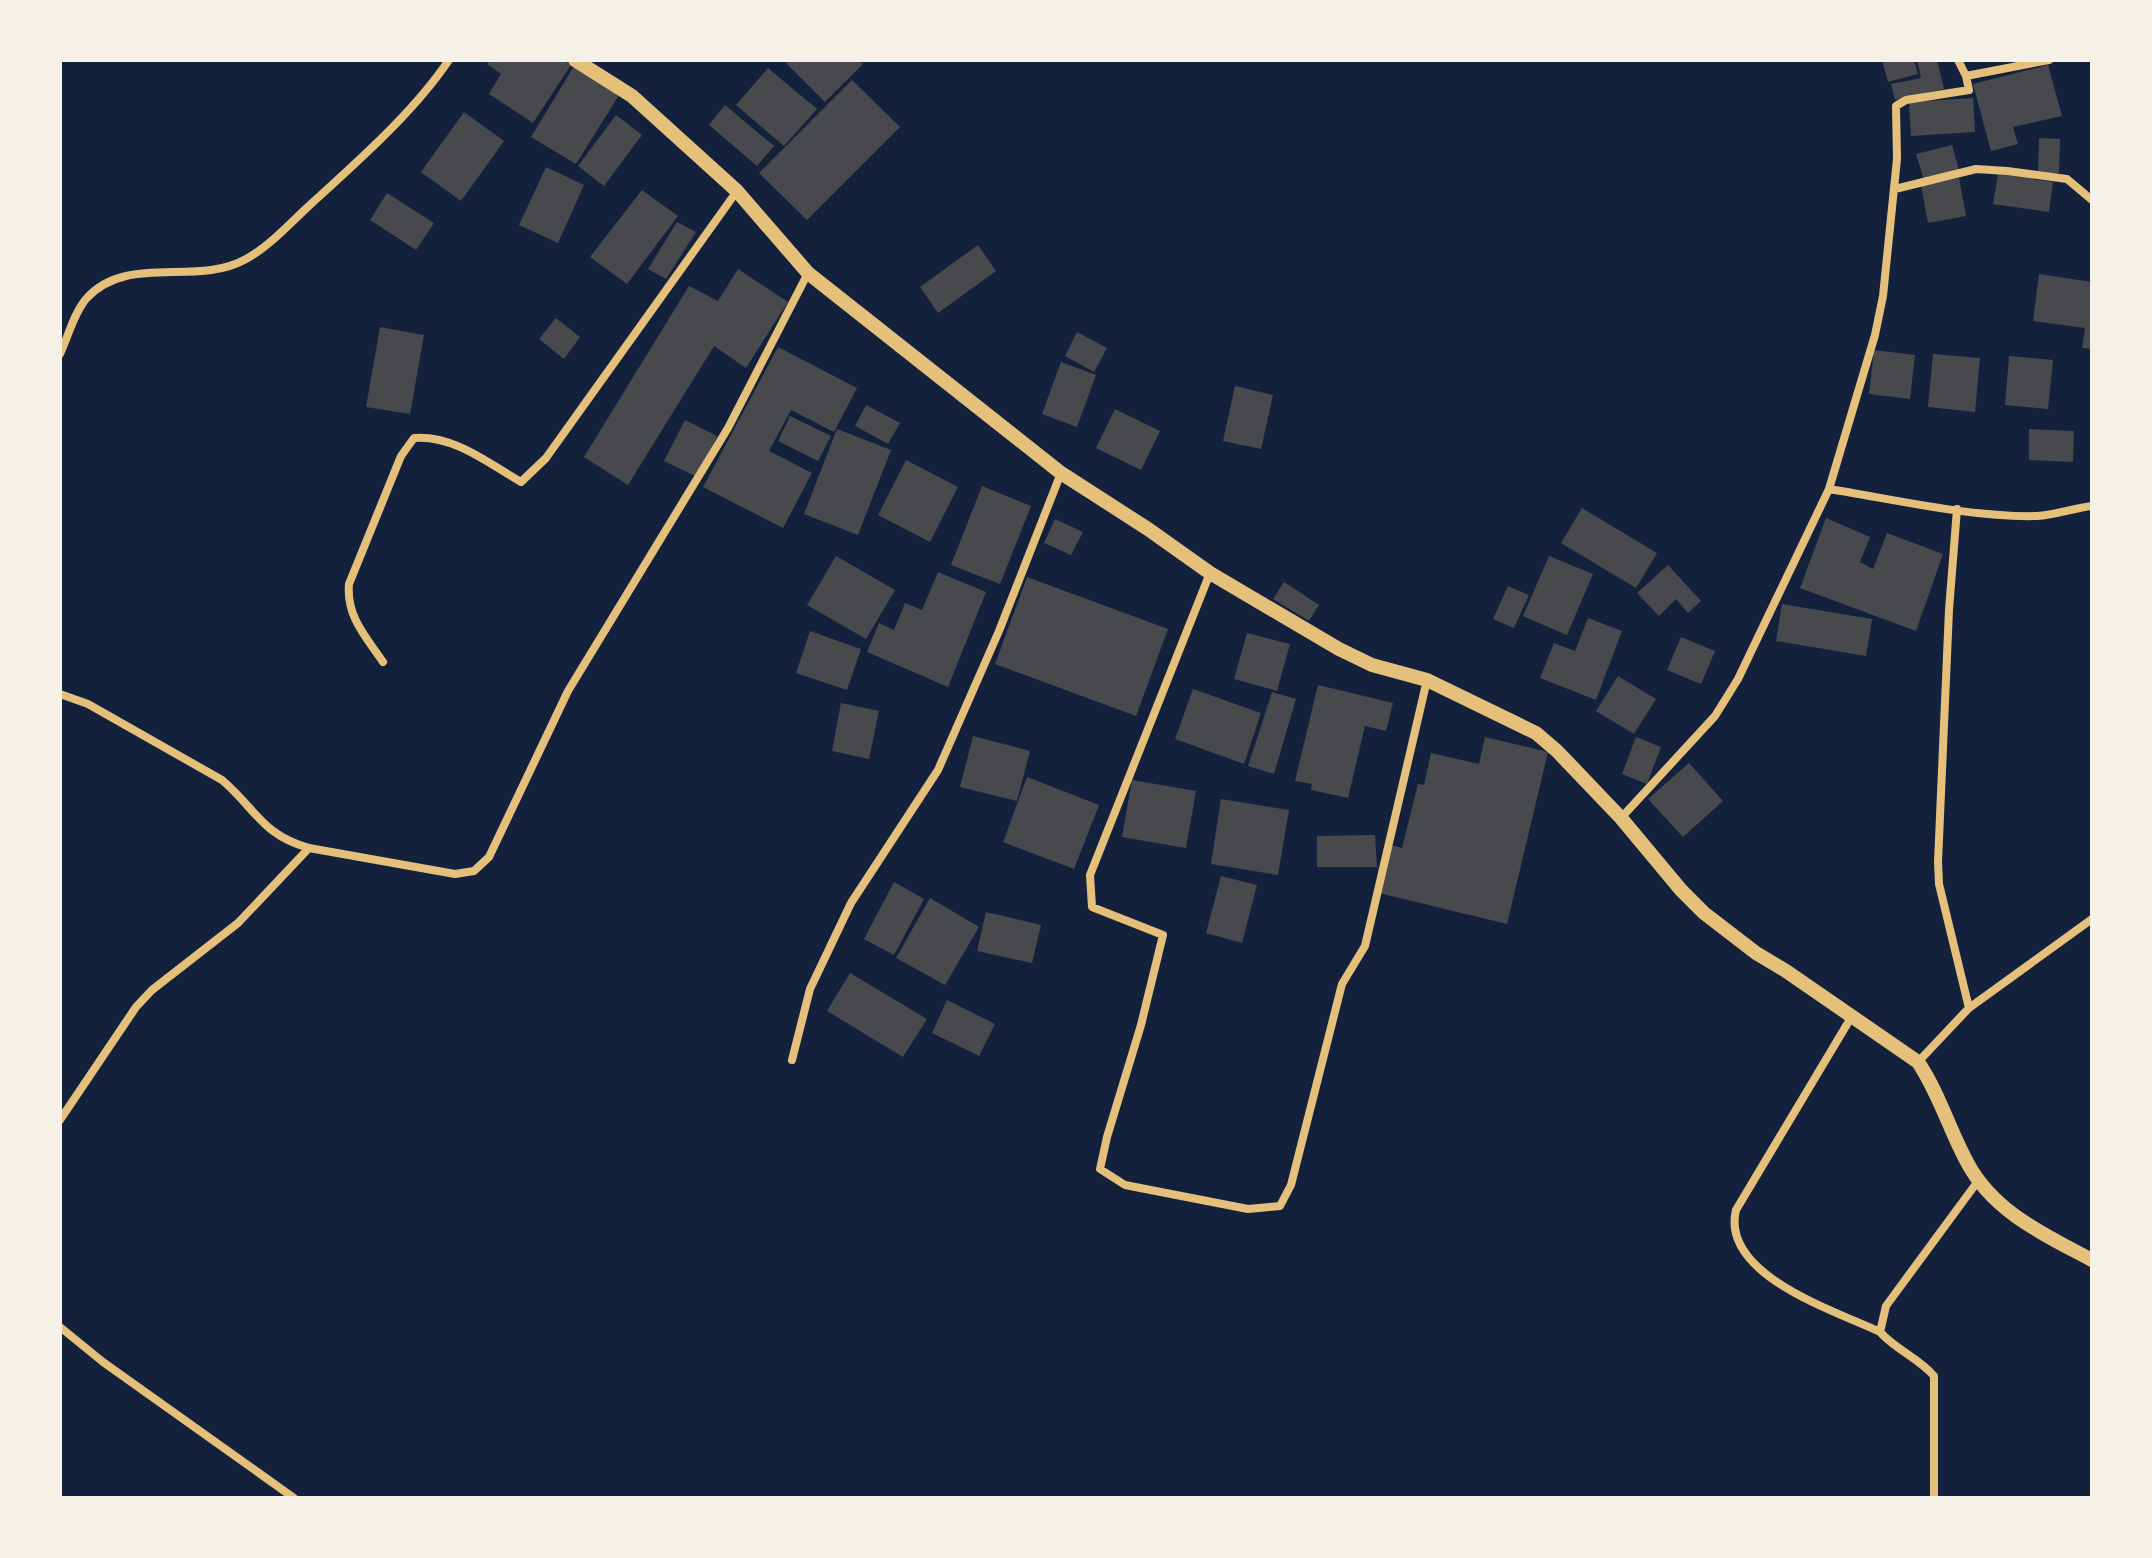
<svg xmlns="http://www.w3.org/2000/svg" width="2152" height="1558" viewBox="0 0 2152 1558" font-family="'Times New Roman',serif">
  <rect width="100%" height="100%" fill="#14213d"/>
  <path fill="#48494c" d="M490,60H563L571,65L533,123L489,94L501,74L487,64Z
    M789,60H859L863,64L825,102L786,63Z
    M1882,60H1914L1918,74L1888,82Z
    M1917,60H1937L1944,89L1895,100L1891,84L1921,78Z
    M2048,65L2062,116L2013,127L2018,144L1991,151L1973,84Z
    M574,66L619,95L576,164L531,137Z
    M768,68L817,109L784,146L736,105Z
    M852,80L900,127L807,220L759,173Z
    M1973,98L1975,132L1911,136L1909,102Z
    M725,105L774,146L757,166L709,125Z
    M464,112L504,141L461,201L421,172Z
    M616,115L642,135L604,186L578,166Z
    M2039,138L2060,139L2059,173H2038Z
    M1952,145L1959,170L1924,180L1916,154Z
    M546,167L584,185L558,243L519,225Z
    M1998,174L2053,182L2049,212L1993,204Z
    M1959,178L1966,216L1928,223L1921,185Z
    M642,190L678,216L627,284L590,257Z
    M387,193L434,223L416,250L370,220Z
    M677,222L696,232L666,279L648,269Z
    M978,245L996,271L938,313L920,287Z
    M738,269L788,302L746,368L714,346L628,485L584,457L689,286L718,301Z
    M2039,274L2092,282V349L2082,348L2085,328L2033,321Z
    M556,318L580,337L564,359L539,339Z
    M380,327L424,335L410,414L366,407Z
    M1077,332L1107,348L1094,372L1065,356Z
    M778,347L857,388L834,432L791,410L769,451L812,473L783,528L703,487Z
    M1874,350L1915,355L1910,399L1869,394Z
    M1933,354L1980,358L1975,412L1928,407Z
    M2009,356L2053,360L2048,409L2005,405Z
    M1061,362L1096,375L1077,427L1042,414Z
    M1235,386L1273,395L1261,449L1223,441Z
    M866,405L900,423L888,444L855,426Z
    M1115,409L1160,431L1141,470L1096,448Z
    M790,416L831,436L818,461L778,441Z
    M685,420L717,436L697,477L664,461Z
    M837,429L891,450L858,535L804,514Z
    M2029,429L2074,431L2073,462L2029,460Z
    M906,460L958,487L930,542L878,515Z
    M982,486L1031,506L1000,584L951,565Z
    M1582,508L1657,553L1636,588L1561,543Z
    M1826,518L1870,537L1860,562L1873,569L1887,533L1943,554L1916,631L1800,588Z
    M1055,519L1083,532L1071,555L1044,543Z
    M836,556L895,590L866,639L807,605Z
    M1549,556L1593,574L1567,635L1523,616Z
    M1668,565L1701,601L1688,613L1676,599L1659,616L1637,593Z
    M938,572L986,592L948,687L867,652L879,623L894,630L905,603L922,610Z
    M1027,577L1168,629L1136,716L995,664Z
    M1284,582L1319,605L1309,621L1273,599Z
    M1508,586L1529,595L1514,628L1493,619Z
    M1782,604L1872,619L1866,656L1776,641Z
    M1588,618L1622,631L1596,700L1540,678L1554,643L1575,651Z
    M810,631L861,649L847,690L796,673Z
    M1247,633L1290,644L1277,691L1234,679Z
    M1681,637L1715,651L1701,684L1667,670Z
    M1618,676L1656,699L1634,734L1596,711Z
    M1318,685L1393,703L1386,731L1365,726L1348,798L1311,790L1312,784L1295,781Z
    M1193,689L1261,713L1244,764L1175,739Z
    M1272,692L1296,699L1274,774L1248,766Z
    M841,703L879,711L869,759L832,751Z
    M973,736L1030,751L1017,801L960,787Z
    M1485,737L1548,752L1507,924L1379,893L1391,845L1402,848L1418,784L1424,785L1431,753L1479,764Z
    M1636,737L1661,747L1647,784L1622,774Z
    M1689,763L1723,801L1683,837L1648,799Z
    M1027,777L1099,805L1074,869L1003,842Z
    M1132,780L1196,791L1186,848L1122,837Z
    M1221,799L1289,810L1278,875L1211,864Z
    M1375,835L1377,867H1317V836Z
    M1221,876L1257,885L1242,943L1206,933Z
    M894,882L924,899L894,955L864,939Z
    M930,898L979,927L945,985L896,958Z
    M986,912L1041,925L1032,963L977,951Z
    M850,973L927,1019L903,1057L827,1011Z
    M947,1000L995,1024L979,1056L932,1033Z"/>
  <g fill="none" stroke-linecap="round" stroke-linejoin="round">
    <path stroke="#e5c07b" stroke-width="8" d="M1958,60L1966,76
      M1895,189L1976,169L2007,171L2067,179L2092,200
      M60,354C68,337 74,313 86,299C126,253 197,287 246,259C270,246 290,223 311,204C358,161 413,113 449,60
      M1829,489C1892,499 1974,518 2037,516C2056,515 2074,508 2092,506
      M1957,509L1949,610L1938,862L1939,884L1969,1008
      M1210,573L1090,875L1092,907L1163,935L1141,1025L1107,1137L1100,1169L1125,1185L1248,1209L1280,1206L1291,1185L1342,984L1365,946L1427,680
      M383,662C366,637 346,616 349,584L401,456L414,438C454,435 488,463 521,482L546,458L737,191
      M60,694L88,704L222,780C256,809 262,835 309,848L455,874L474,871L489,857L568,691L728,428L808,273
      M1621,818L1715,716L1738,679L1829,489L1875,335L1883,296L1897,159L1896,106L1906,100L1969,90L1966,76L2049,60
      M1852,1016L1736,1210C1720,1275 1836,1311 1880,1332
      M792,1060L810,989L851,903L938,770L999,631L1061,473
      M1918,1062L1969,1008L2092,919
      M60,1120L136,1007L152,990L238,923L309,848
      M60,1327L103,1362L294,1498
      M1934,1498V1376C1919,1358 1896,1350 1880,1332L1886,1306L1978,1181"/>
    <path stroke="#e5c07b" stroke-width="14" d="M575,60L632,96L737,191L808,273L1061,473L1148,529L1210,573L1339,649L1372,665L1427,680L1536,733L1557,751L1621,818L1681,890L1704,913L1756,953L1786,971L1918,1062C1939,1093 1949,1129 1967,1162C1993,1212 2045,1235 2092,1260"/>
  </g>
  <rect width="2152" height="1558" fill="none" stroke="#f6f1e7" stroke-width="124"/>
</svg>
